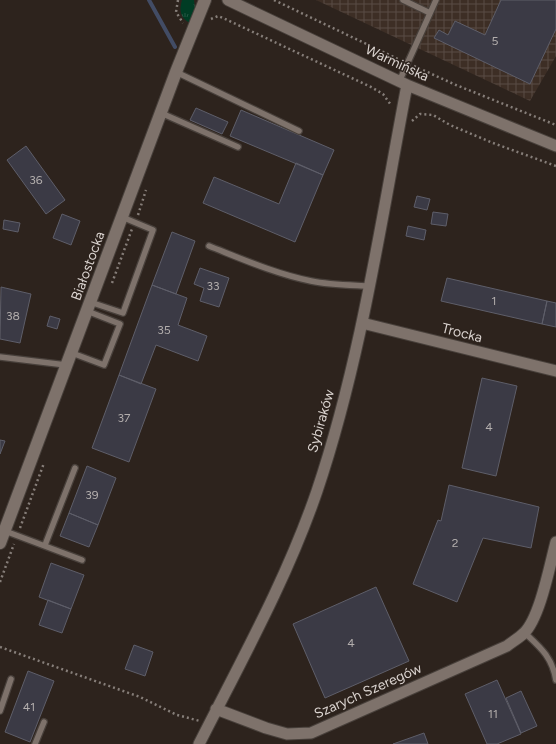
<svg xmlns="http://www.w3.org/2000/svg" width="556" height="744" viewBox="0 0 556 744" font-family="Figtree,sans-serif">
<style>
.industrial{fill:url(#industrial-grid)}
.grass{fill:url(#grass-tufts)}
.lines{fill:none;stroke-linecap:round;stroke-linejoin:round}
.stream{stroke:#424c65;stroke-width:4}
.building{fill:#3b3a45;stroke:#5e5e69}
.lane-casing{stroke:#48403b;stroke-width:8}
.street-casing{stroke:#48403b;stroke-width:13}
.secondary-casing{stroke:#48403b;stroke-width:14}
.path{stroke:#867e79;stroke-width:2.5;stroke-dasharray:2 3;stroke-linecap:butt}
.lane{stroke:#7e726b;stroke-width:5.5}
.street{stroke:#7e726b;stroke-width:11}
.secondary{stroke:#7e726b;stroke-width:12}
.labels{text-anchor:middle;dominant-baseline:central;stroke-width:3;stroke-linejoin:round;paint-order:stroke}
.number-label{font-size:12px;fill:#b3aead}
.street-label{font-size:14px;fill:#dbd4d0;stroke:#2d231d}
</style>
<defs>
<pattern id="industrial-grid" width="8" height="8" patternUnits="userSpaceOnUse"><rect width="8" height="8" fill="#3d2e25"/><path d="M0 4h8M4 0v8" fill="none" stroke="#584b44"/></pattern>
<pattern id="grass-tufts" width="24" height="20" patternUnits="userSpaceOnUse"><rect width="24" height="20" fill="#003c24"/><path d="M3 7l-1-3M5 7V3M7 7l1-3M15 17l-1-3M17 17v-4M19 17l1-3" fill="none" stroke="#255743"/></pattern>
</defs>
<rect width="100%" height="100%" fill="#2d231d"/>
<path class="industrial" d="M316,0H556V56L530,101Z"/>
<path class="grass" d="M182,0H194L195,9L190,23C180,18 179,10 182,0Z"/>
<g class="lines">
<path class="stream" d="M149,0L175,47"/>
</g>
<path class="building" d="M501,0H556V29L530,84L434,38L439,30L448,35L455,21L485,35Z
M196,108L228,122L222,134L190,120Z
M241,110L334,150L323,175L230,136Z
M26,146L65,200L46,214L7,160Z
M296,163L323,175L295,242L203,203L214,177L279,204Z
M417,196L430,199L427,210L414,207Z
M433,212L448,214L446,226L431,224Z
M62,214L80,221L71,245L53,238Z
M4,220L20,223L18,232L3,229Z
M408,226L426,230L424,240L406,236Z
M172,232L195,241L176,294L152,285Z
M200,268L229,278L219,307L200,301L204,288L194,284Z
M447,278L547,301L542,324L441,301Z
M152,285L187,298L178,325L207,336L198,361L156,345L141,384L119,375Z
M1,287L31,294L20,343L0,339Z
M547,301L556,303V327L542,324Z
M50,316L60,319L57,329L47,326Z
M119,375L156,389L129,462L92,448Z
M482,378L517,386L496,476L462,468Z
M0,440L5,441L0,454Z
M87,466L116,478L98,525L69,513Z
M449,485L539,507L531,548L483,538L457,602L413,584L438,520L441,521Z
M69,513L98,525L89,547L60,536Z
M51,563L84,575L71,609L39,597Z
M376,587L409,661L325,698L293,624Z
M48,600L71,609L62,633L39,625Z
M134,645L153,652L145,676L125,669Z
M28,671L54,681L30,742L5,732Z
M497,680L521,734L497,744H487L465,694Z
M521,691L537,726L521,733L506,698Z
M424,733L428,744H393Z"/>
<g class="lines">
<defs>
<path id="lane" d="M403,0L430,13
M176,72L299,131
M399,82L436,0
M161,113L238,147
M209,246C242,259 276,274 311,281C330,285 350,285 369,286
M90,302L123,313L153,230L122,217
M72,353L104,365L120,324L87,311
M0,357L66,365
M5,531L82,560
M45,545L75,468
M525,633C541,648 552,657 556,680
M0,711L11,679
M35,744L44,722"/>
<path id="street" d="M228,0L407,85L556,146
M362,323L556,371
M216,709L266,728L287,734L311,733L507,646C512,642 519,638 524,633C540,618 550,564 556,542
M199,744C241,661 287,579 317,491C361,360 381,221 407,85"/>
<path id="secondary" d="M0,543L176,72L205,0"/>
</defs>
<use href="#lane" class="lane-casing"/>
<use href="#street" class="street-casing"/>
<use href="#secondary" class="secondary-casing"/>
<path class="path" d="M178,0L176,12L183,23
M274,0L400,60
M211,19L218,16L223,18L371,87L383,94L391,105
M414,66L456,85L556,125
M412,121L420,114L433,115L450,125L493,143L556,166
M138,215L146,190
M112,283L132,229
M20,528L44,463
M0,582L14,544
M0,647L140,697L177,715L200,721"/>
<use href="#lane" class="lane"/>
<use href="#street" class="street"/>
<use href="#secondary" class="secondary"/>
</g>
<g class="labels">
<g class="number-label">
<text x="495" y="41">5</text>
<text x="36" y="180">36</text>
<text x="213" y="286">33</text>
<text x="494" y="301">1</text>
<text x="13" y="316">38</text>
<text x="164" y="330">35</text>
<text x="124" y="418">37</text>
<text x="489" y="427">4</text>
<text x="92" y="495">39</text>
<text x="455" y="543">2</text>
<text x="351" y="643">4</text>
<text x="29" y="707">41</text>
<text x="493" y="714">11</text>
</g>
<g class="street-label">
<text transform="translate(397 63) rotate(25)">Warmińska</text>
<text transform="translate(88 266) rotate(-70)">Białostocka</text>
<text transform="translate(462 333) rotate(14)">Trocka</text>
<text transform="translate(321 421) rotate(-74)">Sybiraków</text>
<text transform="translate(368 691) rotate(-24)">Szarych Szeregów</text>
</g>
</g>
</svg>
